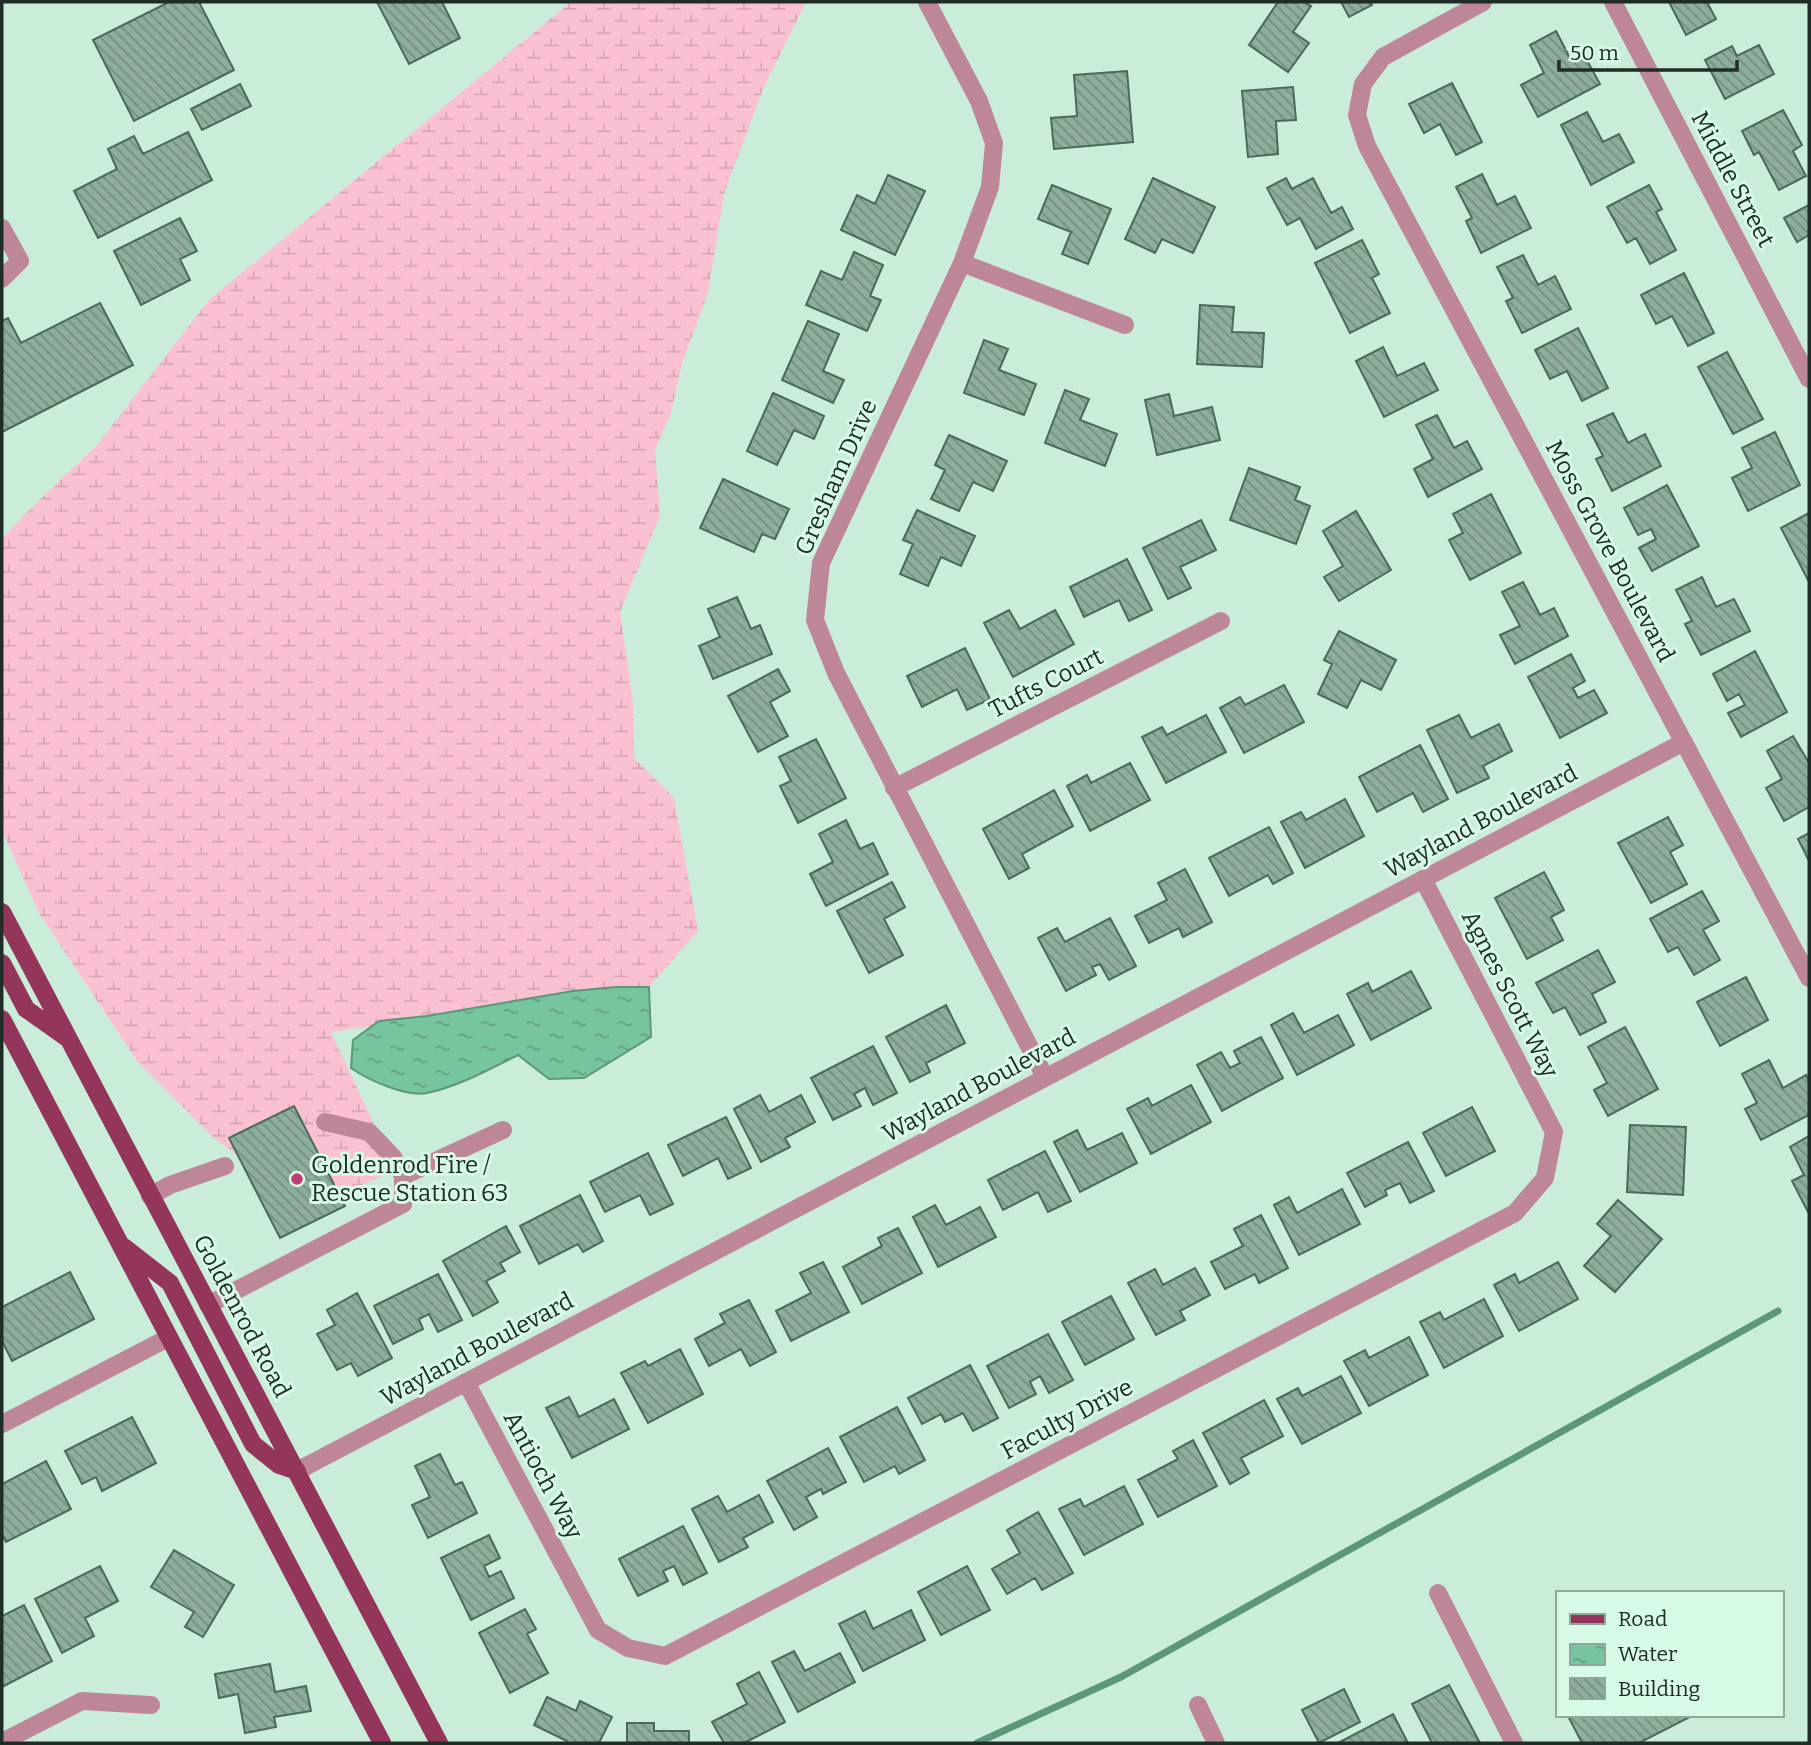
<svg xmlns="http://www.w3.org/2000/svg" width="1811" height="1745" viewBox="0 0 1811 1745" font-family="Bitter,serif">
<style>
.wetland{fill:url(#wetland-marsh)}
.water{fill:url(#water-ripples);stroke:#5d977a;stroke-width:2}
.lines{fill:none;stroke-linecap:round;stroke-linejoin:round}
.stream{stroke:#5d977a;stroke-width:7}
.building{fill:url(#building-back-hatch);stroke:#4b6a5a;stroke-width:2}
.minor{stroke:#be8799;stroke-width:18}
.major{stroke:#94365c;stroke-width:18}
.poi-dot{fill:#c43b76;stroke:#d7fae7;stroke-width:2.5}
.labels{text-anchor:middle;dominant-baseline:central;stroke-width:6;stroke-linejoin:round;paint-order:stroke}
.street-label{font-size:24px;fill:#202d26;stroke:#d7fae7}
.poi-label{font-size:24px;fill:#202d26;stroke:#d7fae7;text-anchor:start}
</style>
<defs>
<pattern id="wetland-marsh" width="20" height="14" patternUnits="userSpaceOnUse" patternTransform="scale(1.75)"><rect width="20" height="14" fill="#fac1d3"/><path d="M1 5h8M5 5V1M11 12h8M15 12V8" fill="none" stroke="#d6a6b5"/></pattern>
<pattern id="water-ripples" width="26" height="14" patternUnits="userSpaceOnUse" patternTransform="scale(1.75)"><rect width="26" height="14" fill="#77c59e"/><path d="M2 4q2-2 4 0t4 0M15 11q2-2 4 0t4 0" fill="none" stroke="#61a081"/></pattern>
<pattern id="building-back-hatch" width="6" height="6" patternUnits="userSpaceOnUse" patternTransform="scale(1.75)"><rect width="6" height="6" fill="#8dae9c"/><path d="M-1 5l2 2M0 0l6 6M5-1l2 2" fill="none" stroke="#738e7f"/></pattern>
</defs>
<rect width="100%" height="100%" fill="#caedda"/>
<path class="wetland" d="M571,2H804L805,4L763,89L724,194L708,293L682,363L671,413L655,450L660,516L620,612L633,702L634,758L674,798L698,931L649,987L331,1032L396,1171L329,1198L282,1188L215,1139L137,1061L39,913L4,835L2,826V539L25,514L97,445L209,300Z"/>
<path class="water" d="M616,987H649L651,1037L584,1078L549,1079L518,1055C490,1069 457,1087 427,1093C406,1097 368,1080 351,1068L353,1040L379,1021L427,1016L573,991Z"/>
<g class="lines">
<path class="stream" d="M977,1743L1121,1677L1778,1311"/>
</g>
<path class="building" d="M169,2H199L234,70L134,121L93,40Z
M377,2H442L460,38L409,64Z
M1278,2H1304L1311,6L1293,32L1309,43L1288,72L1249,45Z
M1341,2H1370L1372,5L1349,17Z
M1669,2H1707L1716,19L1686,35Z
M1556,31L1571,60L1583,53L1600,84L1538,117L1521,85L1544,73L1530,45Z
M1759,45L1774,74L1725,99L1705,60L1732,46L1737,56Z
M1127,71L1133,142L1054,149L1051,118L1077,116L1074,75Z
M1452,83L1482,142L1456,155L1440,124L1424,133L1409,104Z
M240,84L251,106L202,130L191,109Z
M1293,87L1296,120L1276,121L1278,154L1248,157L1242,91Z
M1783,110L1802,145L1793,151L1806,176L1779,190L1759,152L1754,155L1742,131Z
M1587,112L1603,142L1619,134L1634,162L1591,185L1561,125Z
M188,132L212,180L98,238L74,191L117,169L108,149L134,136L143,154Z
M1482,174L1497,205L1515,196L1531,228L1481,253L1466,221L1472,218L1456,187Z
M888,175L925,191L895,255L841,230L857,195L875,204Z
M1153,178L1215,207L1193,253L1162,239L1155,253L1125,239Z
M1286,178L1292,189L1313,178L1331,213L1342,207L1353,229L1316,249L1300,218L1287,225L1267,188Z
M1052,185L1111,209L1088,264L1062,254L1071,232L1038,219Z
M1649,185L1662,209L1656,212L1676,250L1650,264L1636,238L1627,243L1607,207Z
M1809,205V235L1797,242L1784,218Z
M180,218L197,251L180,259L190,280L141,305L114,251Z
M1362,240L1379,274L1372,278L1390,313L1350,333L1315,263Z
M854,252L883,265L870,296L881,300L867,331L806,305L821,271L842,280Z
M1523,255L1538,285L1555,276L1571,309L1522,333L1506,301L1513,298L1497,267Z
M1684,273L1714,333L1688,346L1672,316L1656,324L1641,295Z
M100,303L133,365L2,432V321L8,318L21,343Z
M1200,305L1234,307L1232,332L1264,333L1262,367L1197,364Z
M808,321L839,334L823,371L844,380L833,403L782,380Z
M1578,328L1608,388L1582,401L1567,371L1550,379L1535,350Z
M984,340L1008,349L999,370L1036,384L1024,415L964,393Z
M1383,347L1397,376L1424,363L1438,390L1384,417L1356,361Z
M1727,352L1763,419L1733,434L1698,367Z
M1065,390L1089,399L1080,420L1117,434L1105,466L1045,443Z
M773,393L824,416L814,439L794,430L777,465L747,451Z
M1169,394L1174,416L1212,407L1220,440L1157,455L1145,400Z
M1613,413L1628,443L1645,434L1661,466L1612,491L1596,459L1603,456L1587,425Z
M1437,415L1454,448L1467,441L1482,469L1428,497L1414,469L1433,459L1416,425Z
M1775,432L1800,485L1748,511L1732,478L1752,468L1742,448Z
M949,435L1007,461L993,491L973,482L959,511L931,499L945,470L935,465Z
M1249,468L1300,487L1295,500L1310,506L1296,544L1230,520Z
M723,479L789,509L775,539L762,534L754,552L700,528Z
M1667,485L1699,546L1652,571L1639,548L1656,539L1651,529L1638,535L1624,508Z
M1491,494L1521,553L1470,580L1449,540L1463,533L1453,514Z
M917,510L975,536L961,566L941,557L928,586L900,574L913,544L903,540Z
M1356,511L1391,570L1339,601L1324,577L1343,566L1323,531Z
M1809,513V582L1781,528Z
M1201,520L1216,550L1180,567L1191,588L1168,599L1143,548Z
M1127,559L1152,610L1129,621L1119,600L1084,617L1070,587Z
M1702,577L1716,607L1734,599L1750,631L1701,655L1685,624L1692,621L1676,590Z
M1523,582L1540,615L1554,608L1568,636L1515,664L1500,635L1520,626L1502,592Z
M737,597L751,629L760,625L772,654L713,679L699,646L720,637L708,609Z
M1009,610L1020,629L1055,610L1074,644L1013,677L984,623Z
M1339,631L1396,660L1381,690L1361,680L1347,708L1318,694L1332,664L1324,660Z
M965,648L990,699L967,710L957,689L922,707L907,676Z
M1755,651L1787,712L1741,737L1728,713L1745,705L1739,694L1727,701L1713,674Z
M1571,654L1585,681L1573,688L1578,698L1594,690L1607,713L1560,738L1528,677Z
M778,669L790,691L770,702L788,736L758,752L728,696Z
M1284,685L1304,722L1244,753L1220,708L1240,697L1245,705Z
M1206,715L1226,752L1166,783L1142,737L1162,727L1167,735Z
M1459,715L1471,738L1499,724L1512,751L1483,766L1489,778L1457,793L1427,730Z
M1793,736L1809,763V807L1784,821L1766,788L1782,779L1767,751Z
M816,739L846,798L798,823L780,786L791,781L779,757Z
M1420,745L1448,799L1423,812L1413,793L1377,812L1359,777Z
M1130,763L1150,800L1090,831L1067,786L1087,775L1091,783Z
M1054,790L1073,826L1022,854L1029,868L1009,879L983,829Z
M1345,799L1364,836L1305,868L1281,822L1301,812L1306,820Z
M1668,817L1683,845L1670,852L1687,884L1651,903L1618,843Z
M846,820L860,849L873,843L888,874L826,906L810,874L833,862L819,834Z
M1269,827L1293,873L1273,884L1268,875L1229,896L1209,858Z
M1809,833V861L1798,839Z
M1185,869L1212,922L1183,937L1179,928L1149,943L1135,916L1167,900L1158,883Z
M1544,872L1564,910L1551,917L1563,940L1527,959L1495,898Z
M892,882L905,907L884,919L903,955L869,973L837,911Z
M1702,891L1719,921L1703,930L1720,960L1694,975L1678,947L1668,952L1650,919Z
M1110,918L1136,966L1109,980L1100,964L1092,967L1096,975L1066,991L1038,938L1057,928L1065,942Z
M1598,950L1615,982L1592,994L1606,1022L1580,1035L1565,1007L1553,1013L1536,983Z
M1411,971L1431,1008L1371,1040L1347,994L1368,983L1372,992Z
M1746,977L1768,1020L1720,1046L1697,1002Z
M946,1005L965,1043L926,1063L930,1072L910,1082L886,1037Z
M1293,1013L1304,1033L1338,1015L1354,1045L1297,1075L1271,1025Z
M1625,1027L1658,1089L1608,1116L1594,1090L1607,1083L1588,1047Z
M1261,1037L1283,1078L1222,1111L1197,1065L1221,1052L1230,1068L1240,1063L1234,1051Z
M873,1046L897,1093L873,1105L865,1088L854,1094L861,1106L833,1120L811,1078Z
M1769,1060L1783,1088L1806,1075L1809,1081V1115L1761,1140L1745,1109L1757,1103L1742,1074Z
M1191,1085L1211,1122L1151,1154L1127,1109L1148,1098L1152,1106Z
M760,1095L769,1112L801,1095L815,1122L785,1138L790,1147L761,1162L734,1109Z
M294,1106L345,1206L280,1238L229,1138Z
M1472,1107L1495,1151L1446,1176L1423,1133Z
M726,1117L751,1168L728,1179L718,1158L683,1176L668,1145Z
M1630,1125L1686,1127L1683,1195L1627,1192Z
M1077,1130L1087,1150L1122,1133L1137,1163L1080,1192L1054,1142Z
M1809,1136V1212H1808L1792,1181L1804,1175L1790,1147Z
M1408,1142L1434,1191L1410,1203L1400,1183L1385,1190L1387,1195L1365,1207L1347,1173Z
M1045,1151L1071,1201L1048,1212L1038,1192L1003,1210L988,1180Z
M648,1153L673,1204L650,1215L640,1195L605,1212L590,1182Z
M1342,1189L1360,1224L1299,1255L1274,1205L1289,1197L1297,1213Z
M580,1195L603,1241L583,1252L578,1244L539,1264L520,1226Z
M1618,1200L1662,1239L1615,1292L1584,1266L1611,1236L1597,1224Z
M935,1205L946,1225L980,1207L996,1237L938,1267L913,1217Z
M1261,1215L1288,1268L1259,1283L1255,1274L1225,1289L1211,1262L1243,1246L1234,1229Z
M506,1226L520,1252L500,1263L505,1271L486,1281L498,1302L473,1316L443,1261Z
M898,1228L922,1273L862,1304L843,1267L882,1246L878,1238Z
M823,1262L849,1312L791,1341L776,1311L811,1293L800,1273Z
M1558,1262L1578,1299L1519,1331L1494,1285L1515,1274L1519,1283Z
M1195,1268L1210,1295L1180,1311L1185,1320L1156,1335L1128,1283L1155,1269L1163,1285Z
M70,1272L94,1319L12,1361L2,1341V1307Z
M438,1274L462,1320L438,1332L429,1314L419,1319L423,1329L393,1344L374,1306Z
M357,1293L392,1358L358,1376L351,1363L337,1370L317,1334L335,1325L327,1310Z
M1111,1296L1134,1339L1085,1365L1062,1322Z
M1484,1299L1503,1336L1444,1368L1420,1322L1440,1312L1444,1320Z
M749,1300L776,1352L750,1366L741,1349L709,1366L695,1339L725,1323L720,1314Z
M1048,1334L1073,1380L1049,1393L1040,1376L1030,1382L1036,1394L1009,1408L987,1366Z
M1409,1337L1428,1375L1369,1406L1344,1361L1365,1350L1369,1358Z
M680,1349L703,1394L648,1423L621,1373L645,1361L648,1366Z
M970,1365L998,1418L973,1431L963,1413L945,1422L941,1414L922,1424L908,1398Z
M1341,1376L1361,1413L1302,1444L1277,1399L1298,1388L1302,1396Z
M569,1397L579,1417L614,1399L629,1429L572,1458L546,1408Z
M1264,1400L1283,1436L1241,1458L1249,1473L1230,1484L1203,1433Z
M897,1407L925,1460L899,1474L895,1466L864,1482L840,1437Z
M132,1417L156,1463L102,1491L96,1477L82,1484L65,1451Z
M1193,1440L1217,1486L1158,1517L1138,1480L1178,1459L1173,1451Z
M828,1448L846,1482L823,1494L821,1489L806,1497L817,1517L794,1530L767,1481Z
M440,1454L455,1485L462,1482L477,1513L428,1538L412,1505L430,1497L415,1466Z
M46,1461L71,1509L6,1542L2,1534V1484Z
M1124,1486L1143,1524L1084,1555L1059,1509L1080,1499L1084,1507Z
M759,1495L773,1522L743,1538L748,1547L719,1562L692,1509L718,1496L727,1512Z
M1038,1512L1073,1573L1042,1590L1035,1578L1007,1594L992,1569L1020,1553L1007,1530Z
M683,1526L707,1573L683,1585L674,1566L663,1571L668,1581L638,1596L619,1559Z
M489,1535L500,1558L484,1566L489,1577L501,1571L514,1598L471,1620L441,1558Z
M174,1550L234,1585L203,1637L185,1627L194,1612L151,1587Z
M100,1566L118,1601L85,1618L94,1636L62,1653L35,1599Z
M967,1566L990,1610L941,1635L918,1592Z
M24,1605L52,1661L2,1687V1616Z
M525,1609L536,1629L527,1634L548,1673L510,1693L479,1633Z
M911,1610L925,1640L863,1671L839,1624L865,1611L873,1629Z
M794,1651L805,1671L840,1653L855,1682L798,1712L772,1662Z
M270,1664L275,1692L306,1686L311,1711L274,1717L276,1727L245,1733L238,1694L219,1698L215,1674Z
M759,1672L785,1722L744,1743H724L712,1722L747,1704L737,1684Z
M1449,1685L1480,1743H1432L1412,1704Z
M1344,1689L1360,1722L1319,1743L1302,1710Z
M547,1697L576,1711L580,1701L612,1717L599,1743H565L567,1741L534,1725Z
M1393,1714L1408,1743H1338Z
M1690,1715V1717L1639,1743H1582L1568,1716Z
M627,1723H654V1731H689V1743H627Z"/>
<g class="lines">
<path class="minor" d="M927,2L979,101L994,143L990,187L962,263L821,563L815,620L836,673L1045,1077
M1483,2L1383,57L1363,84L1357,115L1367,146L1809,978
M1613,2L1809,379
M2,228L20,261L2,279
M962,263L1125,325
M894,788L1221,621
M403,1176L503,1130
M150,1196L170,1185L225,1166
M208,1305L403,1204V1176L393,1157L369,1132L325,1122
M466,1382L598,1630L628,1648L665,1656L1515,1213L1545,1178L1554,1132L1423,879
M2,1424L168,1338
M297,1471L1684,742
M1438,1593L1514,1743
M1198,1705L1216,1743
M2,1742L82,1701L151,1705"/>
<path class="major" d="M2,912L439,1743
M2,963L26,1009L67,1038
M2,1019L382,1743
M124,1247L170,1283L253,1444L279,1465L297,1471"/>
</g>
<circle class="poi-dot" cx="297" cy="1179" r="7"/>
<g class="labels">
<g class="street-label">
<text transform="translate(1733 179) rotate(62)">Middle Street</text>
<text transform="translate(836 477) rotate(-66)">Gresham Drive</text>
<text transform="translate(1610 551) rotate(62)">Moss Grove Boulevard</text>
<text transform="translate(1046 683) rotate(-27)">Tufts Court</text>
<text transform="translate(1481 821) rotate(-28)">Wayland Boulevard</text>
<text transform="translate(1510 994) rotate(63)">Agnes Scott Way</text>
<text transform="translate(979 1085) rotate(-28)">Wayland Boulevard</text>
<text transform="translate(242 1316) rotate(62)">Goldenrod Road</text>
<text transform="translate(477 1349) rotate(-28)">Wayland Boulevard</text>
<text transform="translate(1067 1419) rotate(-28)">Faculty Drive</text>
<text transform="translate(543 1475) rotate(62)">Antioch Way</text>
</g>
<g class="poi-label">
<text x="311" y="1165">Goldenrod Fire /<tspan x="311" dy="28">Rescue Station 63</tspan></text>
</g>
</g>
<rect width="1811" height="1745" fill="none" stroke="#202d26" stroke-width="7"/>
<rect x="1556" y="1591" width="228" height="126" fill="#d7fae7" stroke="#8ea89a" stroke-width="2"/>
<rect x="1570" y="1614" width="35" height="10" fill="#94365c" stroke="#8ea89a" stroke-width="2"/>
<text x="1618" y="1626" font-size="21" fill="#202d26">Road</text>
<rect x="1570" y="1644" width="35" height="21" fill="url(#water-ripples)" stroke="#8ea89a" stroke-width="2"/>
<text x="1618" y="1661" font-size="21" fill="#202d26">Water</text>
<rect x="1570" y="1678" width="35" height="21" fill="url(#building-back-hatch)" stroke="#8ea89a" stroke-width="2"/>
<text x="1618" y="1696" font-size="21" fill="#202d26">Building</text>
<path d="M1559 60v10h178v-10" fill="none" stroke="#202d26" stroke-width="3.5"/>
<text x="1570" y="60" font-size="21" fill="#202d26" stroke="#d7fae7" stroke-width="5" paint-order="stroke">50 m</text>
</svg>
